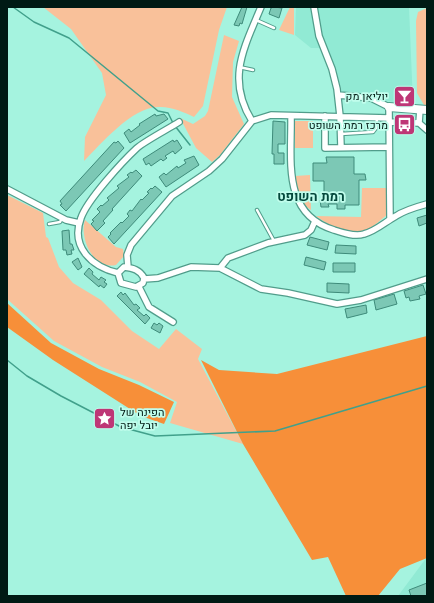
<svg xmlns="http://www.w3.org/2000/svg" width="434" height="603" viewBox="0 0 434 603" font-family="Montserrat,Heebo,sans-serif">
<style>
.built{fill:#91ead4}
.green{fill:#f9c19a}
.forest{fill:#f78f39}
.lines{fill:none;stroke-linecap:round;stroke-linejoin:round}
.stream{stroke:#41a08b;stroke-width:1.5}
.building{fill:#7cc8b5;stroke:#3e8b7a}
.lane-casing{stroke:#519d8b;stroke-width:4.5}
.street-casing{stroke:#519d8b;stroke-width:8}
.secondary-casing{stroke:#519d8b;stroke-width:10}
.lane{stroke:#fff;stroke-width:2.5}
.street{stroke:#fff;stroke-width:5.5}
.secondary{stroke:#fff;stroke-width:8}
.labels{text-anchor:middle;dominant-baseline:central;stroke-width:3.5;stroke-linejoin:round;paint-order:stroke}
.poi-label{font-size:11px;fill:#001a14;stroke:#c0fdec;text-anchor:end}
.quarter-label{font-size:13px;font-weight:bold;fill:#04483c;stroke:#c0fdec}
</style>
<rect width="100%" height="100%" fill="#a5f3df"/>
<path class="built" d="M296,7H409L413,104L385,101L365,94L342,92L334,67L325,48H311L295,35Z
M427,557V596H398Z"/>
<path class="green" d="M43,7H227L219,30L203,106L194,117C184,112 170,106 158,107C131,108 102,143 84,161L85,137L106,95L102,73L71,29Z
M290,7H294V35L279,30Z
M427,8V105H424L417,93L416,21L418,12Z
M224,35L239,41L233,62L232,97L244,124L220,155L212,162L196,148L180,118L193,124L205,116L208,111Z
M295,121H313V148H295Z
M310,175L311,210C300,204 296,188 295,176Z
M362,188H387V215C380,220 374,227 366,230C350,237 328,225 316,216L361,217Z
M7,195L43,213L46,237L48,238L59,267L73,283L101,300L132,331L159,349L176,329L202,349L198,359L243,444L170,423L177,402L140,382L102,367L54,341L7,299Z
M85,220L116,247L123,249L124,256L116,265C93,270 79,238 85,220Z"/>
<path class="forest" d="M7,303L51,343L99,369L139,385L174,402L164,424L141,416L53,360L7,327Z
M427,336V558L400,569L378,596H346L328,557L312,560L243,444L201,360L219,370L277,374Z"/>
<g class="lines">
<path class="stream" d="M13,7L34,22L69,38L158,111L168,113L173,123
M175,126L190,145
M7,360L27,376L61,396L121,427L155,436L275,431L427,386"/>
</g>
<path class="building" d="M242,7H247L242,24L240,23L239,26L234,25Z
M274,7L282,8L279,18L269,14L271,8Z
M155,114L156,116L164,114L168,119L130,143L124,133L129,129L131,132L140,125L139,124Z
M273,121L285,122V144H278V153H284V164H274V154H272Z
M173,140L174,142L177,140L182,148L175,154L173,151L165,156L167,158L163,161L161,159L151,166L149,163L146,165L143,159Z
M118,141L124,148L66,211L60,205L62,204L60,201L114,142L116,143Z
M194,156L199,165L166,187L159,177L164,173L166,175L177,166L178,168L186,163L184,160Z
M326,157H354V174H365L366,180H359V205H345V209H337V204H328L329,207H321L320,200H324V181H313V163H327Z
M136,170L142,176L112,209L113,210L103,221L105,223L97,231L91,224L94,221L92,220L100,212L97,209L101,205L102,206L109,200L107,198L119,188L117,186L129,177L127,175L131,172L132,173Z
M155,186L162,192L114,244L108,237L111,234L110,233L121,222L122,223L129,216L127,214L130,210L132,211L141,199L142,200L149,193L147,192L151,188L152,189Z
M427,215V223L419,226L417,218Z
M69,230L70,244H72L74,250H71L72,254L67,255L66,250H63L62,231Z
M310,237L329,242L327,250L307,245Z
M336,245L356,246V254L335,253Z
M306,257L326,262L324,270L304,265Z
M78,258L82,267L78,270L72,262Z
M333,263H355V272H333Z
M89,268L93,272L92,274L99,280L101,277L106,280L104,282L107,284L104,288L100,285L99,287L84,274Z
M327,283L349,284V293L327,292Z
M423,285L426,294L419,296L420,299L410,301L409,297L406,298L404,291Z
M121,292L123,295L125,293L134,305L136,304L140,308L137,310L144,316L146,314L150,318L145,324L117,296Z
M394,294L397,304L376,310L374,300Z
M366,305L367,313L347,318L345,309Z
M154,323L157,325L159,323L163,326L160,333L151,328Z
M427,583V596H411L409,590Z"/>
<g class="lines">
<defs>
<path id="lane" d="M256,20L274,28
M239,67L253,70
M341,134L373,132L376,128L377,118
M257,210L274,241
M49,224L60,222L62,218"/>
<path id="street" d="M314,7L319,36L332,69L337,89L340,116L341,147
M338,95L371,98L389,107L390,219
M420,109L419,123L427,130
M291,116C292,159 281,214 334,230C343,233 355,237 364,234C376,231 385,222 396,216C405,210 416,207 427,204
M325,116V148L389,147
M252,121C226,79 244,48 261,7
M389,122L419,123
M7,189L66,220L79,223
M124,267C133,268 140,270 144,278L143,283L136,287L121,283L118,273Z
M128,267L127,255L131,245L172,196L209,171L222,159L252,121L271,115L389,118
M220,268L228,258L268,243L305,235L311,230L315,221
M118,273C92,267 70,247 81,218C87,200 123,161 137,148C145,141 168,129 179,122
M144,279L158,278L191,267L220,268L261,289L288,293L337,304L361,300L427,279
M139,287L149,307L173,322"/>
<path id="secondary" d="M389,107L427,110"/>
</defs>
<use href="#lane" class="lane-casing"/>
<use href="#street" class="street-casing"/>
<use href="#secondary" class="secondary-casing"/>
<use href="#lane" class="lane"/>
<use href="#street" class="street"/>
<use href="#secondary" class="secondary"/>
</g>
<defs>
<symbol id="bar-square" viewBox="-11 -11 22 22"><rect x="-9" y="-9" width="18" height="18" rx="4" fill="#be3676" stroke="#c0fdec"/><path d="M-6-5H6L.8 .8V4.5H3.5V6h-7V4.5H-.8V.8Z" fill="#fff"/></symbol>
<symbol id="bus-square" viewBox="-11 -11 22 22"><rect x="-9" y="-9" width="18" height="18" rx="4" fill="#be3676" stroke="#c0fdec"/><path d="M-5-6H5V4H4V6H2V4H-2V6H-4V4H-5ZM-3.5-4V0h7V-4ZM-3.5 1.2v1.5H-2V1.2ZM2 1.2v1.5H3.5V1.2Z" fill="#fff"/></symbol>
<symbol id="sight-square" viewBox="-11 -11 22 22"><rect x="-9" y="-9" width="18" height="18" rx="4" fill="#be3676" stroke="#c0fdec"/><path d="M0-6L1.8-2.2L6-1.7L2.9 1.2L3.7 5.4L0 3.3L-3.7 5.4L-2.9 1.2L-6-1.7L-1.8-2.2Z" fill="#fff"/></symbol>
</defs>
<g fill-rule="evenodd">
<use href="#bar-square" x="392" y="84" width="25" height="25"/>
<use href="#bus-square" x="392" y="112" width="25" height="25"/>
<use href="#sight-square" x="92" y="406" width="25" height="25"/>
</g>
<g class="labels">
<g class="poi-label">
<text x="388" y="96">יוליאן מק</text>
<text x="388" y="125">מרכז רמת השופט</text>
<text x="120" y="412" text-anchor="start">הפינה של<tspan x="120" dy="13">יובל יפה</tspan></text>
</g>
<g class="quarter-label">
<text x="311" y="196">רמת השופט</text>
</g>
</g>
<rect width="434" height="603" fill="none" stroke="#001a14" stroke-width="16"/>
</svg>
